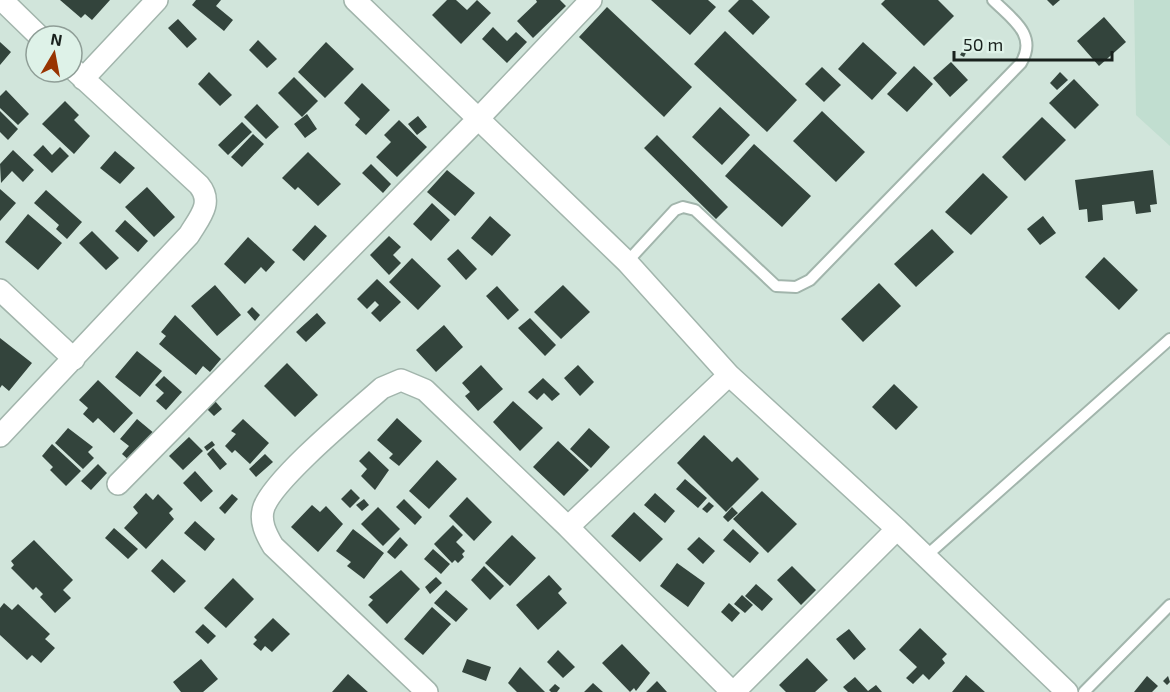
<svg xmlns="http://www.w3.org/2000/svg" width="1170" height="692" viewBox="0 0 1170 692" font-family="'Exo 2',sans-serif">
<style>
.built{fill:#c1ded0}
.building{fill:#33443c}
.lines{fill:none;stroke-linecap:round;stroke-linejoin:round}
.service-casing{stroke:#a2b5ac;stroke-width:14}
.minor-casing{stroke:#a2b5ac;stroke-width:24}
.service{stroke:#fff;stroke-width:10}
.minor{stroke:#fff;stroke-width:21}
</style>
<rect width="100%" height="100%" fill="#d1e5db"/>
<path class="built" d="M1134,0H1170V146L1136,115Z"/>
<path class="building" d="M60,0H110L92,20L85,14L81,18Z
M196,0H221L216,6L233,20L224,31L192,5Z
M447,0H456L467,10L477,0L491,13L461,44L432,15Z
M536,0H560L566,6L533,38L517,21L537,2Z
M651,0H708L716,7L690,35Z
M739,0H752L770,17L753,35L728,11Z
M885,0H938L954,16L924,46L881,4Z
M1047,0H1060L1053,6Z
M607,7L692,87L664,117L579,37Z
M1104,17L1126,42L1099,66L1077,41Z
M178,19L197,39L187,48L168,28Z
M493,27L507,41L516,32L527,42L507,63L482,39Z
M725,31L797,100L767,132L694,64Z
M258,40L277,59L267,68L249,50Z
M0,42L11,52L0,65Z
M326,42L354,69L325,98L298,72Z
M863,42L897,73L872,100L838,69Z
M965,47L968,49L964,57L960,55Z
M951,62L968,80L950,97L933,78Z
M914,66L933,84L907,112L887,94Z
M822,67L841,85L824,102L805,84Z
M209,72L232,95L220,106L198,84Z
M1060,72L1068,80L1057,90L1050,83Z
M294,77L318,101L302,117L278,93Z
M1074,79L1099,105L1075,129L1049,103Z
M362,83L390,110L366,135L355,125L360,119L344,103Z
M6,90L29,114L18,125L0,108V96Z
M65,101L79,115L74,120L90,136L74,154L42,124Z
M257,104L279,127L266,139L244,117Z
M720,107L750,135L722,165L692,137Z
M0,111L18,129L8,140L0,132Z
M822,111L865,152L836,182L793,141Z
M307,114L317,129L305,138L294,124Z
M418,116L427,127L417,135L408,124Z
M1042,117L1066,140L1025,181L1002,157Z
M399,120L427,147L397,177L376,157L391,142L384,135Z
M242,122L252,132L228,155L218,145Z
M253,134L264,144L242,167L231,157Z
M657,135L728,207L716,219L644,148Z
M754,144L811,196L782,227L725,176Z
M43,145L52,155L60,147L69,156L52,173L33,155Z
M13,150L34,170L23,182L12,171L1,183L0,164Z
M115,151L135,168L120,184L100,168Z
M308,152L341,184L318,206L298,187L295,190L282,178Z
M371,164L391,184L383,193L362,173Z
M447,170L475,193L455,216L427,192Z
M1153,170L1157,204L1150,205L1151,212L1136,214L1134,201L1102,205L1103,220L1088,222L1087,209L1079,210L1075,180Z
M983,173L1008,197L971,235L945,212Z
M147,187L175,217L154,237L125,207Z
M0,189L16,203L0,221Z
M46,190L82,222L67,239L56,229L59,225L34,203Z
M432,203L450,220L431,241L413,224Z
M28,214L62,243L38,270L5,242Z
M490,216L511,235L492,256L471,238Z
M1043,216L1056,233L1040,245L1027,229Z
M125,220L148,241L138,252L115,231Z
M315,225L327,236L304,261L292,250Z
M932,229L954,252L916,287L894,264Z
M92,231L119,258L106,270L79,243Z
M389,236L401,247L393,255L401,263L389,275L370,255Z
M248,237L275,262L266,272L261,267L245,284L224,264Z
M458,249L477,269L466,280L447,259Z
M1104,257L1138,290L1119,310L1085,277Z
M412,258L441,286L418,310L389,282Z
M377,279L401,302L380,322L371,313L379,305L375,301L367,309L357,299Z
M879,283L901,306L863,342L841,319Z
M215,285L241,315L217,336L191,306Z
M563,285L590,312L561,339L534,312Z
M497,286L519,310L508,320L486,296Z
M252,307L260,315L255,321L247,312Z
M317,313L326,323L306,342L296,332Z
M175,315L221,359L210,372L203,366L196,375L159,344L166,336L161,332Z
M530,318L556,345L545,356L518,328Z
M444,325L463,347L436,372L416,350Z
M0,338L32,363L9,391L2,385L0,388Z
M137,351L162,371L140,397L115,377Z
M287,363L318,395L295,417L264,386Z
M481,365L503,389L478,411L465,396L470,392L462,383Z
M578,365L594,382L580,396L564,378Z
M164,376L182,392L166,410L156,401L164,393L155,385Z
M543,378L560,394L552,401L544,393L537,400L528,392Z
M98,380L133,413L114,433L98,418L93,423L83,414L88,408L79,400Z
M894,384L918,407L896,430L872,407Z
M215,401L222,409L214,416L207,409Z
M513,401L543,428L520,451L493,422Z
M397,418L422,441L399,466L389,458L393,454L377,440Z
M137,419L155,434L131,462L122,454L129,446L120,439Z
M243,419L269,443L250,464L235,450L232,453L225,446L236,434L231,431Z
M68,428L93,447L88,452L94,458L83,469L55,443Z
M589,428L610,447L591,468L570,449Z
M704,435L732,462L737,457L759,479L726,512L677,463Z
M189,437L203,451L183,470L169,456Z
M212,441L215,445L207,451L204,447Z
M558,441L589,470L564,496L533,467Z
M52,444L81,471L66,486L50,470L53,467L42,456Z
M213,448L227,464L220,470L207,454Z
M369,451L389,470L375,490L361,476L367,469L359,461Z
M265,454L273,462L256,477L249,469Z
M437,460L457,479L429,509L409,491Z
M98,464L107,473L91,490L81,481Z
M195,471L213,491L201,502L183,483Z
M685,479L707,498L698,508L676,489Z
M351,489L360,498L350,508L341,499Z
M762,491L797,524L768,553L733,519Z
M146,493L153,500L158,494L173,509L169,513L174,519L146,549L124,528L138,513L133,507Z
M655,493L675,511L665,523L644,505Z
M232,494L238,499L225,514L219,508Z
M467,497L492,522L474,541L449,516Z
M364,499L369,505L362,511L356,505Z
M404,499L422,517L415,525L396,507Z
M709,502L714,506L707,513L702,509Z
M312,505L320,512L326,506L343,524L318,552L291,527Z
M378,507L400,529L383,546L361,524Z
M732,507L738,513L728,522L723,517Z
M634,512L663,539L640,562L611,536Z
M195,521L215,539L205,551L184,533Z
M453,525L463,535L456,542L465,551L462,554L464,557L458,563L455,560L452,563L434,544Z
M114,528L138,549L128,559L105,538Z
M353,529L384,553L364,579L347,566L351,562L336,551Z
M733,529L759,553L750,563L723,540Z
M512,535L536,558L510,586L485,563Z
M400,537L408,545L395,559L387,552Z
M699,537L715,551L703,564L687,549Z
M34,540L73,580L63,590L71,598L55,613L40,597L43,594L36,587L33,590L11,568L14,565L11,561Z
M433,549L450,564L441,574L424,559Z
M162,559L186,581L174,593L151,571Z
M677,563L705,583L688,607L660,586Z
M484,566L504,586L490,600L471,580Z
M792,566L816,590L801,605L777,580Z
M401,570L420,589L387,624L368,605L373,600L369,597Z
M549,575L562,589L558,593L567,603L538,630L516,605Z
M436,577L442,583L430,594L425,587Z
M233,578L254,599L226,628L204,608Z
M756,584L773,599L762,611L745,596Z
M446,590L468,609L456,622L434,603Z
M742,595L753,605L745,613L734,604Z
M4,603L12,610L18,604L50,634L45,639L55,648L41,663L32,655L27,660L0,635V608Z
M729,603L740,613L732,622L721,612Z
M432,607L451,624L423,655L404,639Z
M273,618L290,634L272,652L265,646L261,651L253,644L257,640L254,637Z
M203,624L216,636L208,644L195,632Z
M920,628L947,654L942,659L945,663L929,680L923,674L913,684L906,678L917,667L899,650Z
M849,629L866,649L854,660L836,639Z
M622,644L650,673L636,691L634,688L630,692L602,663Z
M558,650L575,667L563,678L547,662Z
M807,658L828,680L815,692H786L779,685Z
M201,659L218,679L203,692H181L173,682Z
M467,659L491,667L486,681L462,672Z
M520,667L545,692H517L508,683Z
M348,674L368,692H332Z
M966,675L985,692H952Z
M1147,676L1158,686L1152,692H1134Z
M1168,676L1170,682L1167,685L1163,681Z
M855,677L868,691L876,685L882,692H848L843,687Z
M657,681L667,692H646Z
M593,683L603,692H584Z
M555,684L560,688L557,692H551L549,690Z"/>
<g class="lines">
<defs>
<path id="service" d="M627,262L675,210L683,207L695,210L776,286L796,287L810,280L1021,63C1038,35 1012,19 993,0
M925,557L1170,339
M1084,692L1170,605"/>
<path id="minor" d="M2,0L39,36
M355,0L627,262L729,375L897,529L1067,692
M83,79L157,0
M0,290L74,359
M0,436L189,235C199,218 214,203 199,185L72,68
M118,484L478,119L591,0
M568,527L729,375
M427,692L273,546C266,534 259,521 264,507C275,478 355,412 382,388L401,380L425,390L568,527L732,692
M734,692L897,529"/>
</defs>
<use href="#service" class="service-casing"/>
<use href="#minor" class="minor-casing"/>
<use href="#service" class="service"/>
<use href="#minor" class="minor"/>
</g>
<g transform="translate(54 54) rotate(10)"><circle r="28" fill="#def2e8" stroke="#8f9e97" stroke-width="1.5"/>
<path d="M0-4.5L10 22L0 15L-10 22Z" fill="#983401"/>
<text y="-9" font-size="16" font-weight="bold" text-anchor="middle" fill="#19211d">N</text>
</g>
<path d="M954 51v9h158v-9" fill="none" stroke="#19211d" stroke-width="3"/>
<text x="963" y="51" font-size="18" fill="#19211d" stroke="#def2e8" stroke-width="4.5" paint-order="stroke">50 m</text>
</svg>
